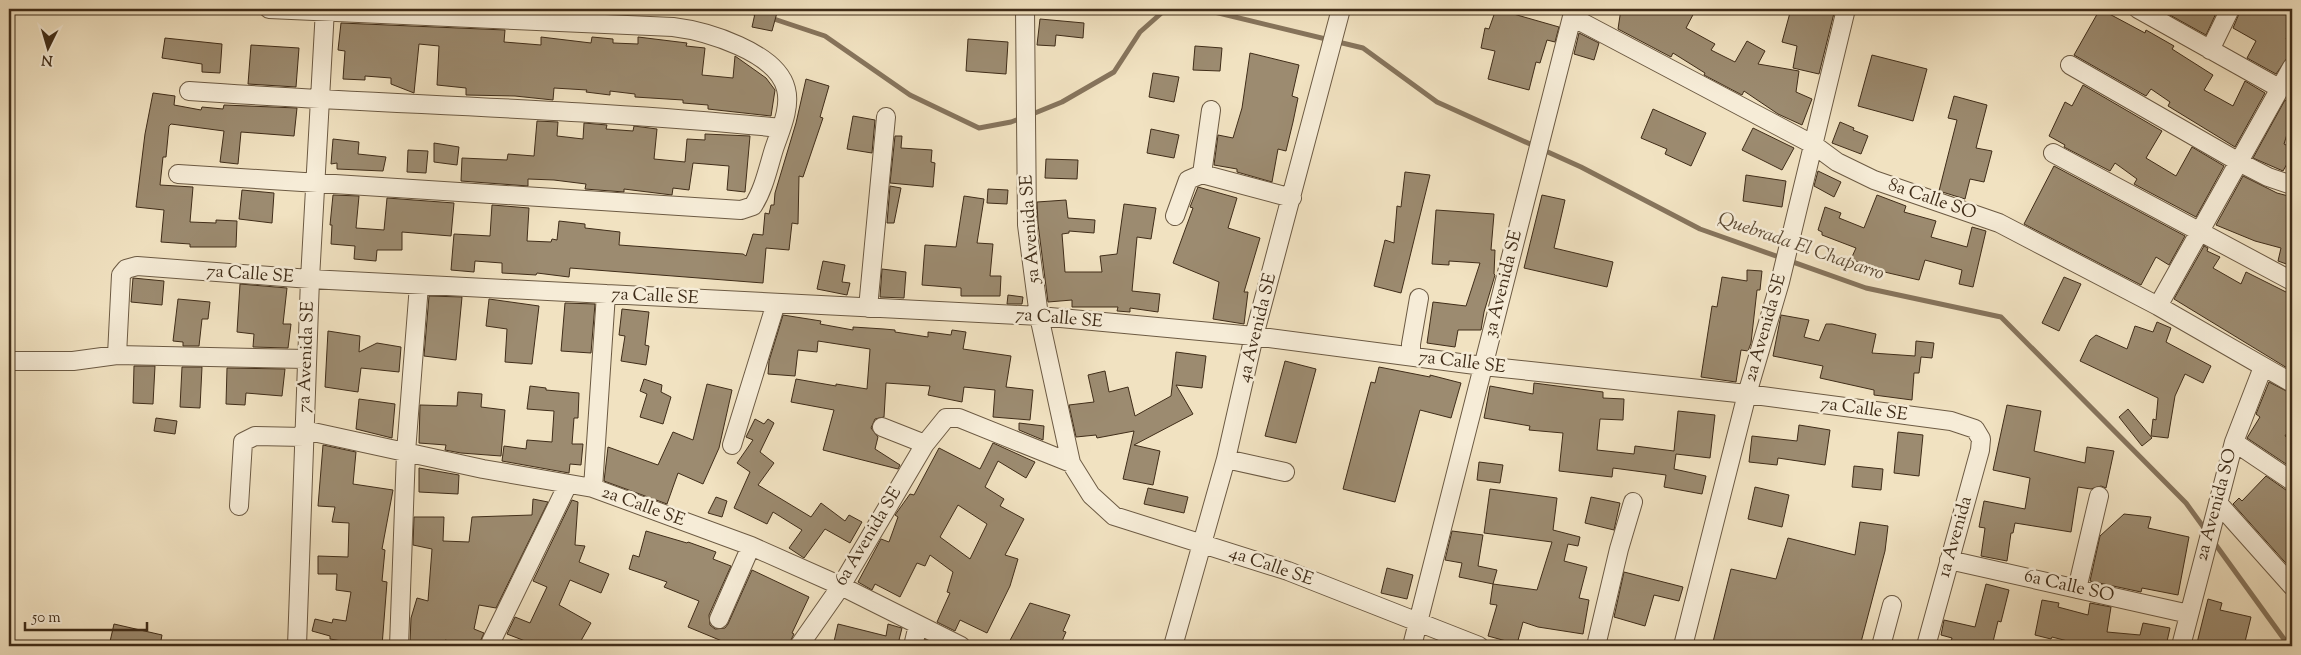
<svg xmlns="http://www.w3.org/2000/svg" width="2301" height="655" viewBox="0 0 2301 655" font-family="'Sorts Mill Goudy',serif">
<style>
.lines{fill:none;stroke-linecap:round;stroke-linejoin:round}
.stream{stroke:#86745c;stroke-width:5}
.building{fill:#9c8b70;stroke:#402d19;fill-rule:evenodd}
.minor-casing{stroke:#6c5a43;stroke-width:20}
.minor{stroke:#f6ecd7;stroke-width:18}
.labels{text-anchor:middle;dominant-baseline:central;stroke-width:5;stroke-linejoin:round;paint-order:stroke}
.street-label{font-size:18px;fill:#402d19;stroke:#f6ecd7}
.water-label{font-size:19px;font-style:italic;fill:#5d4b35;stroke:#f6ecd7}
</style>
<rect width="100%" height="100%" fill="#f1e2c1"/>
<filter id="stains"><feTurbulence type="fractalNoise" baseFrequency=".004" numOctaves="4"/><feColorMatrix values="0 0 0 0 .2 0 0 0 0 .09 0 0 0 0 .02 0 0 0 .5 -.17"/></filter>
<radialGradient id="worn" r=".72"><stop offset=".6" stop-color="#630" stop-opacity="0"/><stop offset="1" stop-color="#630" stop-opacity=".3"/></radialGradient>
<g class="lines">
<path class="stream" d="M742,9L760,15
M1202,9L1363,48L1437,102L1581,167L1700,229L1866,288L2001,317L2186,503L2207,532
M771,18L825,36L910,95L979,128L1011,122L1022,118
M1030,115L1062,102L1114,72L1140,32L1166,9
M2213,541L2289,646"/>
</g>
<path class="building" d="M756,9H778L772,31L752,27Z
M1496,9L1559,27L1555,42L1547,40L1540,63L1536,62L1529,90L1488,79L1495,51L1481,48L1485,28L1489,29Z
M1621,9H1696L1686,28L1715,44L1711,50L1735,62L1747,41L1765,51L1758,64L1799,71L1796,92L1812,99L1802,125L1778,114L1744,91L1742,95L1704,75L1705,73L1673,53L1671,57L1618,29Z
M1791,9H1835L1819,74L1793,68L1797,46L1782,42Z
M2100,9L2145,33L2146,30L2174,46L2172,49L2213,75L2204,90L2233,106L2245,81L2265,93L2235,147L2168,106L2170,102L2151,89L2146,96L2074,55Z
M2159,9H2218L2206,35Z
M2241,9H2292V28L2286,39L2292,43V51L2276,74L2247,58L2256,41L2233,28Z
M1040,19L1084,23L1083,38L1056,35L1055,46L1037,45Z
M341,23L505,30L504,42L541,45V37L591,43L592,37L613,39V43L638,44V37L687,43L686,46L705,48L702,75L733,78L735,56L766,78L775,90L771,116L708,109V105L683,103V100L635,97V94L610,91V95L586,92L587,90L554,88L553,100L515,96L466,95V88L437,85L439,46L419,44L414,93L391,84V78L365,76V80L343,79L345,51L338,50Z
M1579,33L1599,43L1594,60L1574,54Z
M165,38L222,44L220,73L202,72V64L162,58Z
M968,39L1008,42L1006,74L966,71Z
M251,45L299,48L296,87L248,84Z
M1195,46L1222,48L1220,71L1193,70Z
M1250,53L1299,65L1292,96L1298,98L1293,122L1286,151L1278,149L1272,182L1237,172V169L1214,165L1218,135L1233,138L1242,108Z
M1872,55L1927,69L1913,121L1858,106Z
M1153,73L1179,77L1174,102L1149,97Z
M806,79L829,86L820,117L823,118L803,177L799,176L798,224L792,223L789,250L766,248L763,283L570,268L569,277L537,273L536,275L502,273V263L475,261L474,272L451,270L454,234L490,236L492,205L529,208L527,241L551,242L552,239L557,240L559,221L585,224V228L620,232L619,245L743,254L746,256L753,234L763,235L765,213L769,214L771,205H774L775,193L796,123Z
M2083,85L2162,131L2146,158L2176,176L2192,147L2224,166L2196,217L2134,184L2137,179L2115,163L2110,171L2064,147L2065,145L2049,136L2065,102L2072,106Z
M153,93L175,96L174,105L201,110L202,107L223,109L224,105L297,108L294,136L241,132L238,164L220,162L224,131L171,124L169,126L166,157H163L160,185L193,187L190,222L216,223V220L237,221L236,247H190V244L161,242L164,210L136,207L145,134Z
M1954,96L1987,105L1976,148L1992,151L1984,182L1970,179L1965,199L1939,191L1957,120L1948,118Z
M2285,100L2292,103V118L2284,144L2292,148V155L2283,171L2253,158Z
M1653,109L1706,133L1691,166L1665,154L1667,149L1641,138Z
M853,116L875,120L872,153L847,149Z
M537,121L558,122L557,136L583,139L584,123L607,125L606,129L633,131L634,126L657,129L654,159L685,162L687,139L705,140V134L750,136L745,192L727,190L729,166L693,163L689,190L673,188L672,195L624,189V192L585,189L586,184L554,180L528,179V186L461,181L462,158L507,160L508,154L534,156Z
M1840,122L1854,128L1853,130L1868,136L1861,154L1832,143Z
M1753,128L1794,148L1782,170L1742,150Z
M1151,129L1179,135L1174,158L1147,153Z
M895,136H902L901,148L932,150L931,162L935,163L933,187L890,183Z
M333,139L359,142L358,154L386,157L383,171L337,169V163L331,164Z
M434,143L459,147L457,165L434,162Z
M408,150L428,151L426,173L407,172Z
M1046,159L1078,160L1077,179L1045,178Z
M2054,166L2185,236L2169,265L2156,257L2141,285L2024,224Z
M1818,171L1841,182L1834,197L1814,186Z
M1405,172L1430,175L1401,293L1374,286L1385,240L1394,243L1397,206L1401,207Z
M1746,175L1786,181L1782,207L1743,201Z
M2243,176L2277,193L2292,197V266L2278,261L2281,248L2255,241L2216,225Z
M890,186L901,188L894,223H887Z
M1198,187L1237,198L1228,228L1260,238L1244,292H1248L1244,324L1213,319L1219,282L1173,263L1193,208L1190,207Z
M988,189L1008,190L1007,204L987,203Z
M242,190L274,193L272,223L239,219Z
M333,195L359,196L356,228L384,230L387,198L454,203L451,236L402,232V250H377L376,261L354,259L355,246L331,244L332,225H330Z
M1542,195L1565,200L1554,248L1613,262L1607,287L1524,268Z
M1877,195L1906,206L1904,212L1936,221L1931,237L1967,247L1972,227L1986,231L1973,287L1959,284L1962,270L1925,260L1919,280L1880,271L1851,259L1856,248L1822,235V232L1818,230L1825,207L1841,213L1839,218L1864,228Z
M964,196L984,199L977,243L993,244L990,276H1001L1000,296H961V288L922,285L925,245L956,247Z
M1066,200L1068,218L1095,220L1094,233L1069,231V233L1062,234L1065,272H1102L1100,256L1117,254L1124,204L1156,208L1151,239L1137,237L1132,291L1160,294L1158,312L1130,308V312L1117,311L1118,307H1072V300L1048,302L1038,224L1037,202Z
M1436,210L1494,214L1491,250H1495L1494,274L1495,275L1484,312L1481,330H1458L1455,347L1427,343L1433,302L1466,306L1480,263L1449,261V265L1432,264Z
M2204,246L2208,248L2207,251L2220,257L2213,268L2241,284L2246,272L2292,295V371L2174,299Z
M823,261L845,265L842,282L850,283L847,295L817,289Z
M882,269L906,272L904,298L880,297Z
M1747,270L1762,271L1760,290H1757L1751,343L1748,351L1741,350L1736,382L1701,377L1712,306L1717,307L1722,277L1747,281Z
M2064,277L2081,284L2059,331L2042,323Z
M133,278L164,281L162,305L131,302Z
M240,284L287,288L283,324H291L288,348L253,347L254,334L237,332Z
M1008,295L1023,297L1022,304H1007Z
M429,296L462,297L456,360L424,356Z
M178,299L210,302L208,319H202L199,346H183V342L173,341Z
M489,299L539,306L532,364L505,362L507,329L486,326Z
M565,303L595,304L591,353L561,351Z
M622,309L649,312L645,345L649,346L646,365L621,361L625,336L619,335Z
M783,315L821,321L820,324L853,330V327L884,329L895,330V332L928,337V332L951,335L952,330L966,332L963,349L1011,356L1006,387L1033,390L1030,420L993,417L995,390L964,387L962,402L928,395L930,386L886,383L884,417L875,419L871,428L878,437L875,449L900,465L898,469L823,450L834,410L791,402L796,379L836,386V384L867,389L870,349L818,341L817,352L798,350L795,376L768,374L769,361Z
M1781,315L1809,320L1804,337L1819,341L1826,324H1832L1876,334L1872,353L1915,356L1916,341L1934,343L1932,358L1921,357L1919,373H1914L1912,400L1874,395V390L1820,378L1823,366L1773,356Z
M2157,322L2171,328L2166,342L2211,366L2203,383L2185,374L2175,396L2168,438L2151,436L2153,419L2156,420L2158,398L2080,361L2090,340L2096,335L2127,349L2135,326L2153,332Z
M328,331L360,336L359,352L377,343L401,347L399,372L361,368L358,392L325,387Z
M1176,352L1206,356L1202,388L1176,385L1193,414L1134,445L1160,451L1153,485L1123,479L1134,431L1097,438L1096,435L1076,437L1069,405L1094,402L1088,375L1105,371L1109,392L1128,387L1135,416L1171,396Z
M1285,361L1316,369L1296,443L1265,436Z
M134,366H155L153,404L133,403Z
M182,367H202L200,408L180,407Z
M1379,367L1430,377V375L1461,383L1451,418L1420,410L1395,502L1343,489L1371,382L1375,383Z
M227,368L285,369L282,396L246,393L245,405L226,404Z
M644,379L662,385L661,392L671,397L663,424L640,417L647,394L640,391Z
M2269,382L2292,394V425L2285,436L2292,441V468L2247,438L2260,417L2256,414Z
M1534,383L1603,392V398L1624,399L1623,420L1600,419L1597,450L1634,454L1635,446L1674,451L1678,411L1715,415L1710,458L1676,454L1674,469L1706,476L1702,494L1664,487L1666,475L1613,468L1612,477L1559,471L1563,433L1529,430L1530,426L1484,418L1490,386L1533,394Z
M707,384L732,390L719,448L703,484L678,473L667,504L604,481L608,447L658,465L673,432L693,440Z
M530,386L546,388V390L579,393L578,418H574L572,444H583L581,465L570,464L569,473L502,461L504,446L526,449L527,440L552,442L554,411L527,409Z
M458,392L482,394L481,407L505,410L501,456L461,453L445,450L446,445L419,443L420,405L457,406Z
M359,399L395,404L392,438L356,429Z
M2007,405L2041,411L2034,451L2085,463L2087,447L2114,451L2106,488L2101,486L2091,489L2078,487L2071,532L2015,523L2013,533H2011L2007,561L1981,556L1985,528L1979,527L1984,501L2025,509L2030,478L1993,470Z
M2128,409L2152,438L2142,446L2119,417Z
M156,418L177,421L175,434L154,431Z
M755,419L764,424L768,419L774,423L760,452L774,463L758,485L811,517L821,503L845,521L849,515L862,522L850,543L825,529L804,558L789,548L802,530L773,512L767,524L734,508L750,472L737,463L753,440L746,437Z
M1019,423L1044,426L1043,440L1019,430Z
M1799,425L1830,430L1825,465L1778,458L1777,465L1749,462L1752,436L1797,441Z
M1898,432L1923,435L1919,476L1894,473Z
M993,443L1035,462L1026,478L998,461L985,487L1004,499L1000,506L1024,519L1005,555L1018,559L1010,586L987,633L960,620L955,631L937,622L950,593L947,592L953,572L930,555L925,566L917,563L900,597L875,584L872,590L858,582L881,539L889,542L898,517L895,515L910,494L914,495L939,448L980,469ZM958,505L987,524L970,559L940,537Z
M323,445L356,452L353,484L393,490L382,549L385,550L382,581L387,582L382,646H360V644L330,639V636L312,631L315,619L332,623L333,619L346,621L351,592L336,590L337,574H318V556L348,557L349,523L332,522L335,507L318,506Z
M1479,462L1503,465L1500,483L1477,480Z
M1854,466L1883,469L1881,490L1852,487Z
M419,468L459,475L458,494L419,492Z
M2266,476L2286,490L2292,491V570L2233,504L2239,498L2242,501Z
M1755,487L1789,495L1782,527L1748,519Z
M1148,488L1188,497L1184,513L1144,504Z
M1490,489L1557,498L1553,530L1580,537L1578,546L1568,544L1564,561L1587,567L1579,598L1589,600L1583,634L1538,627L1523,622L1517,644L1488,636L1497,605L1490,604L1493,584L1537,590L1552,542L1484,533Z
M716,497L727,501L722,517L708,513Z
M1591,497L1620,503L1614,530L1585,523Z
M533,499L548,502L496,608L479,605L474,629L484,633L480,642L482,646H469L445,640L443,646H422L410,642L411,618L417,598L428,601L432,549L413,545L414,517H444L443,541L469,542L472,517L532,515Z
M572,500L578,502L575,545L585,546L579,562L609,574L601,593L570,580L559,605L591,623L578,646H538L507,634L515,617L530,623L547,587L533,581Z
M2124,514L2151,517L2148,528L2189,537L2178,595L2142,588L2141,592L2090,581L2100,536Z
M1860,522L1888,526L1885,551L1860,646H1712L1731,569L1776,579L1788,538L1855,555Z
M646,531L687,543L688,542L716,552L713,559L731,566L709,615L710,625L715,629L725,628L728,624L752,570L809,597L792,633L794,634L788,646H760L749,641L747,646H734L688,627L699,601L664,587L667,582L629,569L633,555L639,557Z
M1452,531L1483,535L1478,566L1497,570L1493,584L1459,577L1462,563L1445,560Z
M1387,568L1413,575L1407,599L1381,593Z
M1624,572L1683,587L1679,601L1654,595L1645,626L1614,617Z
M1986,584L2009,590L2001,622L1998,621L1992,646H1950L1952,638L1941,635L1944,620L1975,627Z
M2208,599L2222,603L2220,610L2251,617L2244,646H2212L2197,643Z
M2042,600L2059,603L2058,607L2088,615L2090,603L2111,607L2107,632L2140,635L2143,623L2170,628L2166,646H2087L2052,637L2051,639L2035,635Z
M1030,603L1070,615L1063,631L1066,632L1060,646H1007Z
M114,624L162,635L160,646H109Z
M838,624L886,636L888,624L898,627L902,628L899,640L903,641V646H833Z"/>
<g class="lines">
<defs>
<path id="minor" d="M1025,9L1027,225L1039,316L1071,463L1091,495L1114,516L1288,571L1479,646
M2138,9L2279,88
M1572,17L1814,145L1837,162L1874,180L1999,223L2158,306L2292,383
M2210,50L2230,9
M2070,65L2239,162L2268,177L2292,185
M189,91C386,105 584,108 781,128
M1211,110L1202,174L1292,198
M2053,153L2292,281
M178,174L741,210L753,206C764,189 768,168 774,149C780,131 791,108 786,89C777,52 706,31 673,27L269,9
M1175,216L1188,180L1202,174
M2158,306L2292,67
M868,308L886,117
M117,355L121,275L126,269L137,266L310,279L1039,316L1254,336L1483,366L1747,394L1951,421L1975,429L1981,439L1980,450L1926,646
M1411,356V344L1419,298
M9,361H73L117,355L307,359
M882,427L925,444
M304,430L483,469L593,488L751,546L841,586L961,646
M2234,442L2292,481
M732,445L776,303
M1226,459L1285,472
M593,488L606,294
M2218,503L2292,586
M239,506L243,442L255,436L304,437
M1949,560L2189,614
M2077,589L2099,496
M719,619L751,546
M491,642L568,484
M297,646L310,279L325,9
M399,646L406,452L419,285
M799,646L841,586L925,444L946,418H959L1071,463
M913,646L918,625
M1173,646L1226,459L1254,336L1341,9
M1412,646L1574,9
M1596,646L1619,549L1633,502
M1683,646L1747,394L1780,282L1846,9
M1881,646L1892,605
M2181,646L2234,442L2263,367"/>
</defs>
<use href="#minor" class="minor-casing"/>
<use href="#minor" class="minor"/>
</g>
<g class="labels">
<g class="street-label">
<text transform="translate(1932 200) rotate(19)">8a Calle SO</text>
<text transform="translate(1031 229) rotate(-94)">5a Avenida SE</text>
<text transform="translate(250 275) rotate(4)">7a Calle SE</text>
<text transform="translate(1504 284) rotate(-76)">3a Avenida SE</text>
<text transform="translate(655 297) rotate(3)">7a Calle SE</text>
<text transform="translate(1059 319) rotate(5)">7a Calle SE</text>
<text transform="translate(1258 328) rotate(-76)">4a Avenida SE</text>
<text transform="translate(1766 328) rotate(-74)">2a Avenida SE</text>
<text transform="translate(307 357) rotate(-88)">7a Avenida SE</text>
<text transform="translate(1462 363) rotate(7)">7a Calle SE</text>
<text transform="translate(1864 410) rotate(8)">7a Calle SE</text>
<text transform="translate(2217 505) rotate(-75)">2a Avenida SO</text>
<text transform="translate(643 507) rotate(20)">2a Calle SE</text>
<text transform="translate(869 537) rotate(-59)">6a Avenida SE</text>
<text transform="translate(1956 537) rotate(-74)">1a Avenida</text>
<text transform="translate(1271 567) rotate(19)">4a Calle SE</text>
<text transform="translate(2069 587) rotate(13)">6a Calle SO</text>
</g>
<g class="water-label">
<text transform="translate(1801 247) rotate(19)">Quebrada El Chaparro</text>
</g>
</g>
<rect width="2301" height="655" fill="none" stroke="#f1e2c1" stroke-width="30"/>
<rect x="10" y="10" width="2281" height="635" fill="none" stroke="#402d19" stroke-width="2.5"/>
<rect x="15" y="15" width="2271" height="625" fill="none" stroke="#402d19"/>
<g transform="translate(48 48) rotate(185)" stroke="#f6ecd7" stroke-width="4" paint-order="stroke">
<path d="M0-4L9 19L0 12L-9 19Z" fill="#402d19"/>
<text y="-8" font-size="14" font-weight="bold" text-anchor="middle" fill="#402d19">N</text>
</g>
<path d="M25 622v8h122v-8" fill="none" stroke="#402d19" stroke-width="2.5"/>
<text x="32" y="622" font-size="15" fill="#402d19" stroke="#f6ecd7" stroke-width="4" paint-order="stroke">50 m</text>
<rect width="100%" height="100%" filter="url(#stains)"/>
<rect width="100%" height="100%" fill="url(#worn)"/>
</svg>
